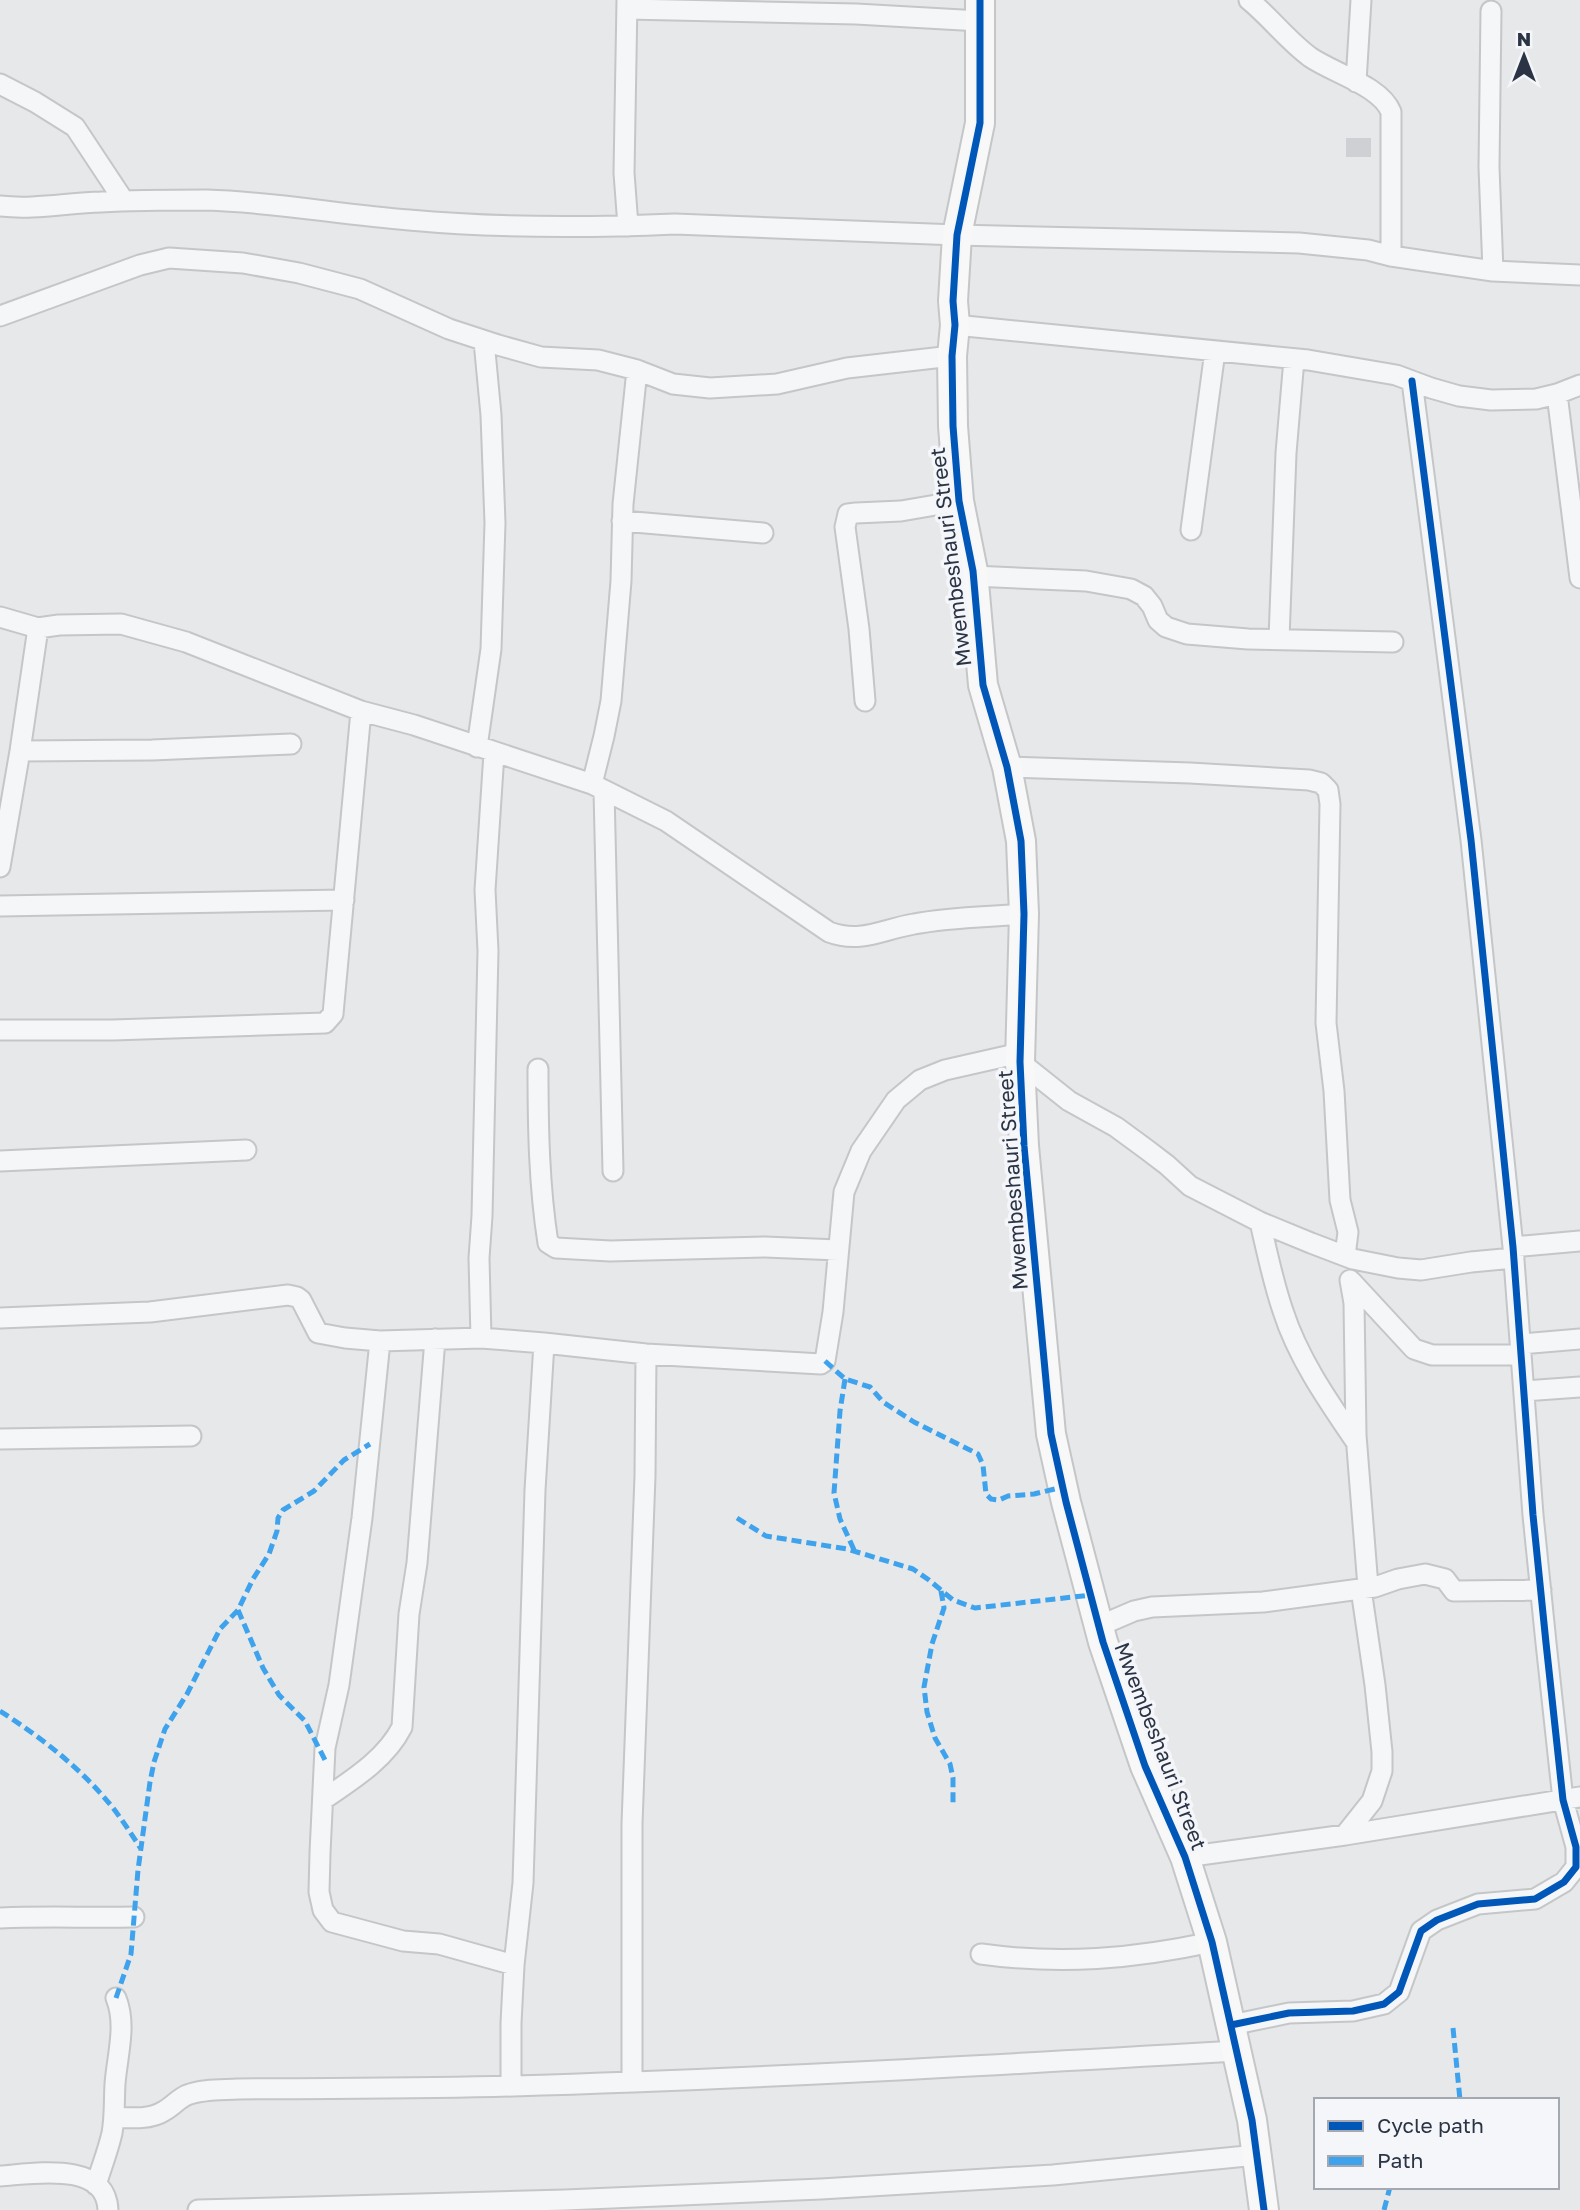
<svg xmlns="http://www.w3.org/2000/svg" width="1580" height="2210" viewBox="0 0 1580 2210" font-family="'Golos Text',sans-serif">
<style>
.building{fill:#ced0d3}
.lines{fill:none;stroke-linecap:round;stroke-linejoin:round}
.street-casing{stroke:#c4c6c8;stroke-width:23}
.secondary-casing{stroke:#c4c6c8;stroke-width:32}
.street{stroke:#f5f6f7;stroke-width:19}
.secondary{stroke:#f8f8f8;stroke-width:28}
.quiet{stroke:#3ea3ec;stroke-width:5;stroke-dasharray:10 5;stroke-linecap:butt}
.cycleway-casing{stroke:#f4f6f9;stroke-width:11}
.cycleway{stroke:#0057b8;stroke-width:7}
.labels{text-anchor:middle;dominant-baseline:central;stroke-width:7;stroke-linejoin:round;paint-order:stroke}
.street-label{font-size:21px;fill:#2b3445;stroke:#f4f6f9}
</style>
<rect width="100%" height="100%" fill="#e6e8ea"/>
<path class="building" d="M1346,138H1371V157H1346Z"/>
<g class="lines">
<defs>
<path id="street" d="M627,0L624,173L628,226
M1249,0C1271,18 1287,40 1310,57C1333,73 1381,86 1391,112V256
M627,9L856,14L980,21
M1491,11L1489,167L1493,271
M1356,82L1361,0
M0,84L35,102L75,127L124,201
M0,206C33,210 67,203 101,202C136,200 172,200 207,200C275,202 342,215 409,220C497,228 586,228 675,224L957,235L1299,243L1368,250L1391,256L1493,271L1580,275
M0,316L140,265L169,258L243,263L299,273L360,289L449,329L498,345L541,357L598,360L637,370L673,384L710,388L777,384L847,368L952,356
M955,325L1308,360L1396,375L1431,388L1459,396L1491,400L1536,399L1557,394L1580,385
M1557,394L1580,578
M622,521L763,533
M1191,530L1215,351
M973,576L1086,581L1131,589L1144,596L1152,606L1158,620L1166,627L1187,634L1248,639L1393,642
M0,617L38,628L59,625L121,624L186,642L361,711L414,725L592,784L666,821L829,932C861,944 883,929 914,924C950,917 988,917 1024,914
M1279,639L1286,453L1294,359
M865,701L859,629L845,527L848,514L856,513L901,511L959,501
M477,747L491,649L495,523L491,415L484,341
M20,751L152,750L291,744
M1007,767L1190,773L1309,780L1321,783L1328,790L1330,804L1326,1023L1334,1091L1340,1200L1348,1232L1345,1256
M592,784L604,736L611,701L621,581L623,504L637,370
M604,791L613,1171
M0,867L20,751L38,628
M0,906L344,900
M0,1030H113L325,1023L333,1014L361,711
M1020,1062L1069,1101L1116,1127L1146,1149L1167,1165L1190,1186L1260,1222L1311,1243L1353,1259L1398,1268L1421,1270L1471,1262L1514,1258
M538,1069C538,1127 539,1186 548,1243L556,1248L610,1251L765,1247L838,1250
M0,1161L246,1150
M1260,1222C1267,1252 1273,1282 1283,1311C1298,1358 1328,1401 1356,1442
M1513,1247L1580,1241
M1350,1280L1354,1303L1356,1435L1368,1587
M1351,1281L1414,1349L1432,1355H1521
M0,1318L150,1312L288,1295L297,1297L301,1300L318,1333L345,1338L380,1341L481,1338L544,1343L646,1354L821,1364L825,1361L833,1312L844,1192L861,1151L896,1100L920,1080L945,1070L1020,1053
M481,1338L479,1258L482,1216L488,951L485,890L494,753
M380,1341L362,1518L339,1685L325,1748L320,1853L319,1892L323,1910L332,1922L403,1941L439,1944L514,1965
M1521,1344L1580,1339
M1524,1391L1580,1387
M0,1439L191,1436
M1099,1626L1134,1611L1152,1607L1263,1602L1375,1587L1398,1579L1425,1574L1445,1579L1454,1591L1541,1590
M324,1799C352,1780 386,1759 402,1727L409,1614L417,1563L435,1339
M1345,1835L1372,1801L1382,1771V1752L1375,1685L1361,1589
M1185,1857L1345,1835L1580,1797
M0,1918C45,1916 89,1918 134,1917
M981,1954C1061,1965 1133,1959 1212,1942
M1231,2025L1289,2013L1353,2011L1384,2004L1399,1992L1421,1931L1437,1920L1478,1904L1535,1899L1564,1882L1576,1867V1847L1563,1800L1546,1643L1533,1515L1513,1247L1471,840L1412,381
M632,2082V1824L645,1476L646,1354
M511,2086V2023L514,1965L523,1883L535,1490L544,1343
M114,2117C131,2118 150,2120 164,2111C173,2106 178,2099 187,2095C202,2089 222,2090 238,2089C330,2088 422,2089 513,2086C755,2079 996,2065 1238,2051
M0,2176C32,2174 106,2160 108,2210
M96,2185C101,2168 108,2151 112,2133C115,2117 114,2101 115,2084C117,2056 127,2025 116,1998
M198,2210L565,2200L821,2189L1053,2175L1257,2155"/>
<path id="secondary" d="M980,0V123L957,235L953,301L955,325L952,356L953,426L959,501L973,571L983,685L1007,767L1021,841L1024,914L1020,1062L1024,1146L1051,1434L1066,1502L1103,1642L1145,1766L1185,1857L1212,1942L1252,2120L1264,2210"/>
</defs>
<use href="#street" class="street-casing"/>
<use href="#secondary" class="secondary-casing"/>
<use href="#street" class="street"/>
<use href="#secondary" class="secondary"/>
<path class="quiet" d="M825,1361L845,1379L870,1387L883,1402L914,1422L978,1454L983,1465L986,1494L991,1499L999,1500L1008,1496L1034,1494L1063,1487
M845,1379L840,1411L834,1493L840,1519L855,1552
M737,1518L766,1536L847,1549L913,1569L929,1580L953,1600L975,1608L1091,1595
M941,1591L944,1608L932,1644L924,1687L927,1712L935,1738L950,1764L953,1778V1803
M238,1610L263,1668L279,1695L305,1721L325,1760
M0,1711C42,1738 82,1769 113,1808C123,1821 132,1835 141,1849
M116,1998L131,1954L138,1870L150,1782L154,1762L165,1729L187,1694L220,1629L238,1610L253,1579L269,1554L277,1531L278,1518L283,1510L314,1491L344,1460L370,1444
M1453,2028L1460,2100
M1384,2210L1390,2187"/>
<defs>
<path id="cycleway" d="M980,0V123L957,235L953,301L955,325L952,356L953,426L959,501L973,571L983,685L1007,767L1021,841L1024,914L1020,1062L1024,1146L1051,1434L1066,1502L1103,1642L1145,1766L1185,1857L1212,1942L1252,2120L1264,2210
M1231,2025L1289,2013L1353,2011L1384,2004L1399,1992L1421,1931L1437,1920L1478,1904L1535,1899L1564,1882L1576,1867V1847L1563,1800L1546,1643L1533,1515L1513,1247L1471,840L1412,381"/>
</defs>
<use href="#cycleway" class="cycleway-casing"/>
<use href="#cycleway" class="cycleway"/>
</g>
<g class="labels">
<g class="street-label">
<text transform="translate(950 557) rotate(-97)">Mwembeshauri Street</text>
<text transform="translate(1012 1180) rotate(-94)">Mwembeshauri Street</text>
<text transform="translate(1161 1746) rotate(69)">Mwembeshauri Street</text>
</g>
</g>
<rect x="1314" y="2098" width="245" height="91" fill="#f4f6f9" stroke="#a4a8b1" stroke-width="2"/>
<rect x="1328" y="2121" width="35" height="10" fill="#0057b8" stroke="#a4a8b1" stroke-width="2"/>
<text x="1377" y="2133" font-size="21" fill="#2b3445">Cycle path</text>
<rect x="1328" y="2156" width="35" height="10" fill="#3ea3ec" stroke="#a4a8b1" stroke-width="2"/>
<text x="1377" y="2168" font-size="21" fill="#2b3445">Path</text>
<g transform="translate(1524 56)" stroke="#f4f6f9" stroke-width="5" paint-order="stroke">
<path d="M0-5L12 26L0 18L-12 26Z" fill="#2b3445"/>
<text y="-10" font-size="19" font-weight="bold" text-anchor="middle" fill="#2b3445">N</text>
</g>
</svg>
